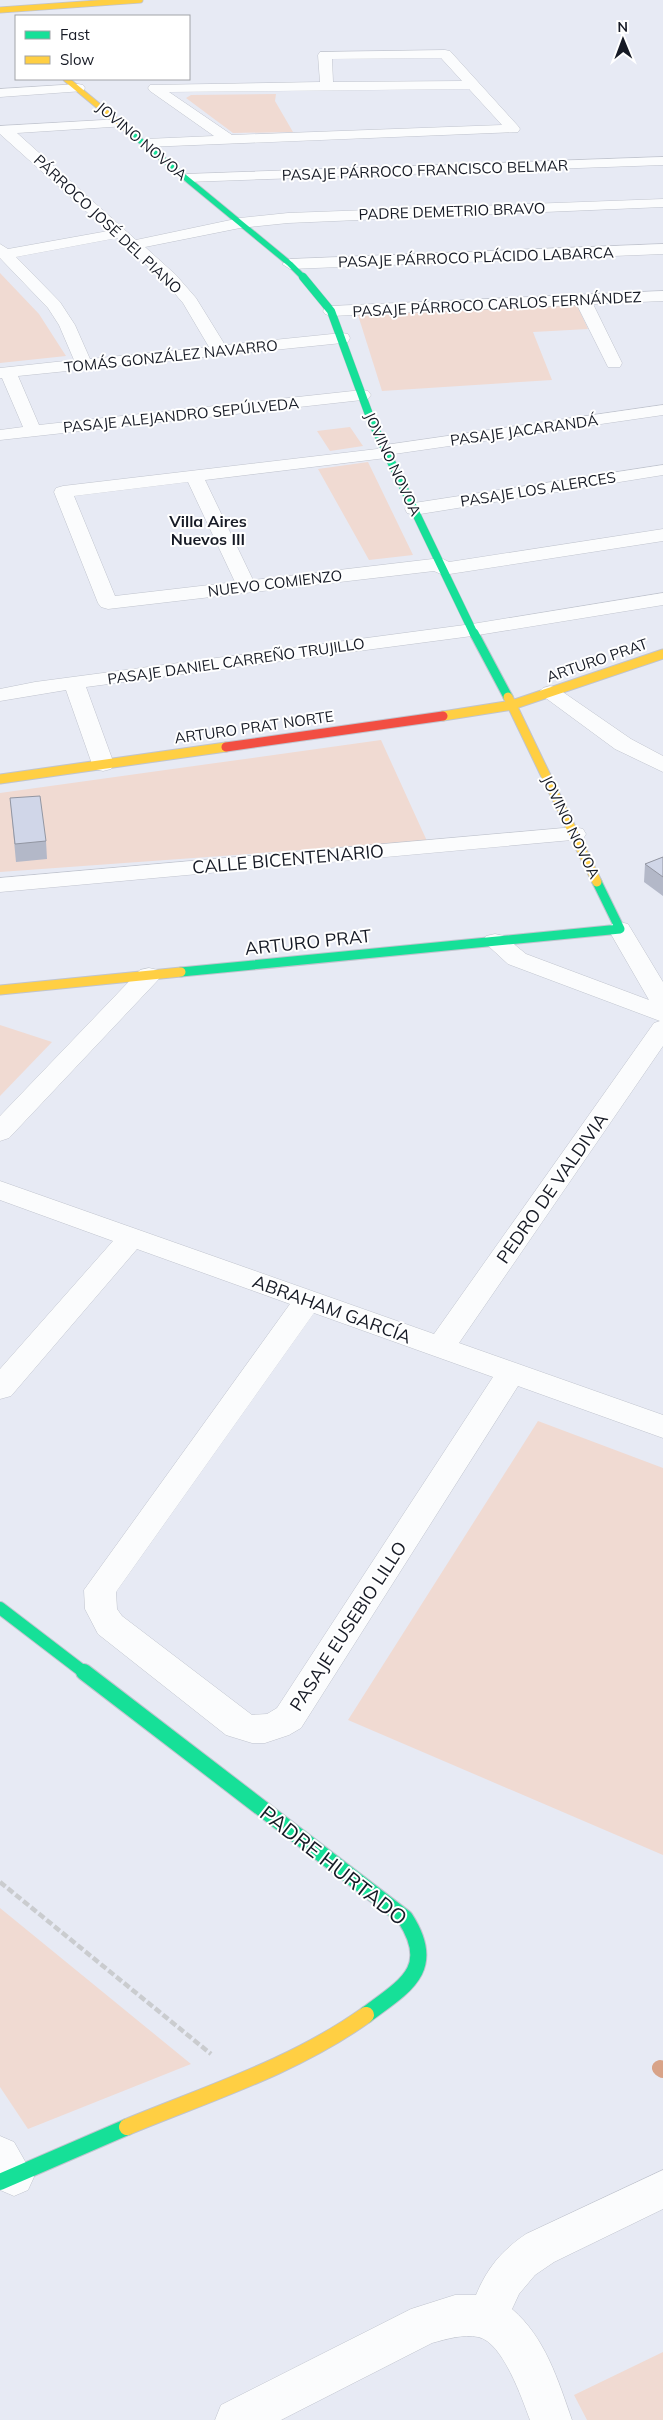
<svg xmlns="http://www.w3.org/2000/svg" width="663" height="2420" viewBox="0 0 663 2420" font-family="Mulish,sans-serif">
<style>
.green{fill:#f0dad2}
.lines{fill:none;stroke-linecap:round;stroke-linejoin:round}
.stream{stroke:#d8a388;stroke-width:16}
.street-casing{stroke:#c0c4ce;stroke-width:1}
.fast-far4-casing{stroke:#c0c4ce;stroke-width:7}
.fast-far3-casing{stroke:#c0c4ce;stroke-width:9}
.fast-far2-casing{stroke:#c0c4ce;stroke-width:11}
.fast-far1-casing{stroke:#c0c4ce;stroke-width:14}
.fast-casing{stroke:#c0c4ce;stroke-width:18}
.slow-far2-casing{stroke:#c0c4ce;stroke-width:7}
.slow-far1-casing{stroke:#c0c4ce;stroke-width:11}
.slow-casing{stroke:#c0c4ce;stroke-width:18}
.jam-casing{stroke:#c0c4ce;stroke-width:11}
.path{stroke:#cacccf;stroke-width:4.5;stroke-dasharray:7 3;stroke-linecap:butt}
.street{fill:#fbfcfd;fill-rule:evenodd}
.fast-far4{stroke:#16e098;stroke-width:5.5}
.fast-far3{stroke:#16e098;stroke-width:8}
.fast-far2{stroke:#16e098;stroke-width:9}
.fast-far1{stroke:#16e098;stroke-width:12}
.fast{stroke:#16e098;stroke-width:16}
.slow-far2{stroke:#ffcf43;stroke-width:5.5}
.slow-far1{stroke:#ffcf43;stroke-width:9}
.slow{stroke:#ffcf43;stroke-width:16}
.jam{stroke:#f24e42;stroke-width:9}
.wall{fill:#b3b8c8}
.building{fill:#d0d6e8;stroke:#9296a2}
.labels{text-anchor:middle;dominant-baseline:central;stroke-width:4;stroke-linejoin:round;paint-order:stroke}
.far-street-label{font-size:15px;fill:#161a25;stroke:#fff}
.far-neighbourhood-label{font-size:16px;font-weight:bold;fill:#161a25;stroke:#fff}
.street-label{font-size:18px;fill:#161a25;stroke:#fff}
.near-street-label{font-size:21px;fill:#161a25;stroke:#fff}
</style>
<rect width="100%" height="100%" fill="#e7eaf4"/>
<path class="green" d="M276,94L275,101L293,132L233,133L186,98L191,95Z
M0,273L39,314L66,356L0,363Z
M577,305L588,329L533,332L552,380L382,391L358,315Z
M350,427L363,446L330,451L317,431Z
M368,462L413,555L369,560L318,469Z
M381,740L427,841L0,872V793Z
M0,1025L52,1042L0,1096Z
M538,1421L663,1468V1855L348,1720Z
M0,1908L191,2064L28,2129L0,2087Z
M663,2352V2420H587L574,2395Z"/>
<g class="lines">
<path class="stream" d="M660,2068L663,2070"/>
<defs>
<path id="street" d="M445,50L450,51L518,126L520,129L518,132L146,147L139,143L146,139L214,136L150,91L148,88L150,85L320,82L318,55L320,52ZM441,58L462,81L333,82L332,59ZM469,89L502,125L232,135L169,92Z
M78,84L83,85L85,88L83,91L0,97V89Z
M121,119L126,120L128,123L126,126L17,133L136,240L240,218L288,213L663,199V207L288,223L240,228L145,247L176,275L196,298L225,345L342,333L348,334L350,338L348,342L342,343L18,376L39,425L362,390L368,391L371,395L368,399L362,400L0,440V430L23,427L2,378H0V368L74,360L59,325L48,308L0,258V244L8,249L108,231L0,134V126ZM117,238L164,281L183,303L209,347L90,359L75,325L60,302L16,257Z
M663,157V165L187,182L180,178L187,174Z
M663,244V254L290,269L282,264L290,259Z
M663,291V301L593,304L622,363L620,367H608L577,305L331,316L325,314L323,311L325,308L331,306Z
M663,405V415L394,454L386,458L205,480L253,580L441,558L449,562L663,529V541L443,575L434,571L108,609L101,607L98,603L54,492L56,488L63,486L377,449L385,445ZM188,482L235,582L115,596L74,496Z
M663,465V475L414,515L407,513L405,509L407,505L414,503Z
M663,593V605L472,636L86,687L114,764L111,769L103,771L95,769L92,764L66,690L0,701V689L35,682L472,624Z
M550,686L557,688L631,739L663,756V772L615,749L543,696L539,692L543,688Z
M575,827L583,829L586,834L583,839L0,892V878Z
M620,922L628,924L663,982V1046L459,1343L663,1415V1438L518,1386L301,1728L289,1735L265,1743H252L226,1735L98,1634L85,1609L84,1590L290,1304L137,1249L11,1396L0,1399V1369L113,1241L0,1200V1181L434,1334L654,1023L660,1021L508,964L483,941L486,936L495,934L504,936L526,954L649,1000L608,929L612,924ZM314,1313L493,1377L277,1708L267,1714L252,1715L122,1616L117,1609L116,1592Z
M149,968L158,970L161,975L158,980L9,1138L0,1141V1116L140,970Z
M0,2136L14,2142L34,2177L28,2190L14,2196L0,2190Z
M663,2170V2209L554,2262L535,2275L519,2294L513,2307L512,2309C545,2337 558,2380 572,2420H530C522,2399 503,2342 478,2337C463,2334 447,2339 432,2343L281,2420H215L221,2405L411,2309L455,2295H476C487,2268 502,2250 526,2234Z"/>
<path id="fast-far4" d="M131,133L290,264L304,278"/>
<path id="fast-far3" d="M303,277L331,311L371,420L474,634"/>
<path id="fast-far2" d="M474,633L508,697
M181,972L620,929L597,882"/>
<path id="fast-far1" d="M0,1608L85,1673"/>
<path id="fast" d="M84,1672L405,1918C438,1969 405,1986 366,2015
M0,2182L127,2127"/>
<path id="slow-far2" d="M0,10L140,0
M66,79L131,133"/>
<path id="slow-far1" d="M508,697L597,882
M443,716L512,705L663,654
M0,779L226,747
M0,990L181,972"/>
<path id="slow" d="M127,2127C209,2093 293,2067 366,2015"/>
<path id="jam" d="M226,747L443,716"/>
</defs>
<use href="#street" class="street-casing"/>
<use href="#fast-far4" class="fast-far4-casing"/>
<use href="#fast-far3" class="fast-far3-casing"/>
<use href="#fast-far2" class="fast-far2-casing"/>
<use href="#fast-far1" class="fast-far1-casing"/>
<use href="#fast" class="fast-casing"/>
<use href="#slow-far2" class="slow-far2-casing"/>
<use href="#slow-far1" class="slow-far1-casing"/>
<use href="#slow" class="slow-casing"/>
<use href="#jam" class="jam-casing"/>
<path class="path" d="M0,1882L211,2054"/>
<use href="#street" class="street"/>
<use href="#fast-far4" class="fast-far4"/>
<use href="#fast-far3" class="fast-far3"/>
<use href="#fast-far2" class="fast-far2"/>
<use href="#fast-far1" class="fast-far1"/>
<use href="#fast" class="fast"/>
<use href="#slow-far2" class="slow-far2"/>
<use href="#slow-far1" class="slow-far1"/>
<use href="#slow" class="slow"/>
<use href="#jam" class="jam"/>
</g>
<path class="wall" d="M10,798L46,841L47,859L16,862Z
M663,857V896L644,882L645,864Z"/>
<path class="building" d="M40,796L46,841L15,844L10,798Z
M663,857V877L645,864Z"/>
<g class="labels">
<g class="far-street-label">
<text transform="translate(142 141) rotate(40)">JOVINO NOVOA</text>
<text transform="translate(425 170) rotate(-2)">PASAJE PÁRROCO FRANCISCO BELMAR</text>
<text transform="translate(452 211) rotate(-2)">PADRE DEMETRIO BRAVO</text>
<text transform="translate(108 224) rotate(43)">PÁRROCO JOSÉ DEL PIANO</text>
<text transform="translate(476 257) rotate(-2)">PASAJE PÁRROCO PLÁCIDO LABARCA</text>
<text transform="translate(497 304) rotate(-3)">PASAJE PÁRROCO CARLOS FERNÁNDEZ</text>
<text transform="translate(171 356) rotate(-6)">TOMÁS GONZÁLEZ NAVARRO</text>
<text transform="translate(181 415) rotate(-6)">PASAJE ALEJANDRO SEPÚLVEDA</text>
<text transform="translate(524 430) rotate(-8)">PASAJE JACARANDÁ</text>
<text transform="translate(393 464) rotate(65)">JOVINO NOVOA</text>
<text transform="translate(538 489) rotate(-9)">PASAJE LOS ALERCES</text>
<text transform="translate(275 583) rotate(-7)">NUEVO COMIENZO</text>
<text transform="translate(597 660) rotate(-19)">ARTURO PRAT</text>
<text transform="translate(236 661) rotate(-8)">PASAJE DANIEL CARREÑO TRUJILLO</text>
<text transform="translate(254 727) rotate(-8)">ARTURO PRAT NORTE</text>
<text transform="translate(571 827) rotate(64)">JOVINO NOVOA</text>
</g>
<g class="far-neighbourhood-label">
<text x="208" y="521">Villa Aires<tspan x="208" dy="18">Nuevos III</tspan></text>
</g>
<g class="street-label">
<text transform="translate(288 859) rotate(-5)">CALLE BICENTENARIO</text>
<text transform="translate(308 942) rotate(-6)">ARTURO PRAT</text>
<text transform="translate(552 1188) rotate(-55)">PEDRO DE VALDIVIA</text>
<text transform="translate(332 1309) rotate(20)">ABRAHAM GARCÍA</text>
<text transform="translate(348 1626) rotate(-57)">PASAJE EUSEBIO LILLO</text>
</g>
<g class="near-street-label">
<text transform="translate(334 1865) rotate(38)">PADRE HURTADO</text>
</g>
</g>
<rect x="15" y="15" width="175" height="65" fill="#ffffff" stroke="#a2a3a8"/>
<rect x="25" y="31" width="25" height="8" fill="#16e098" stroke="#a2a3a8"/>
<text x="60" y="40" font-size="15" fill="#161a25">Fast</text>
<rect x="25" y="56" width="25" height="8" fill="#ffcf43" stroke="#a2a3a8"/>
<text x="60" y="65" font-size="15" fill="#161a25">Slow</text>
<g transform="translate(623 40) rotate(359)" stroke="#ffffff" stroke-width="4" paint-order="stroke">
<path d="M0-4L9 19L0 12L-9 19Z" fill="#161a25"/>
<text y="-8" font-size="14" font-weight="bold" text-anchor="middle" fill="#161a25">N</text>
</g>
</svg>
